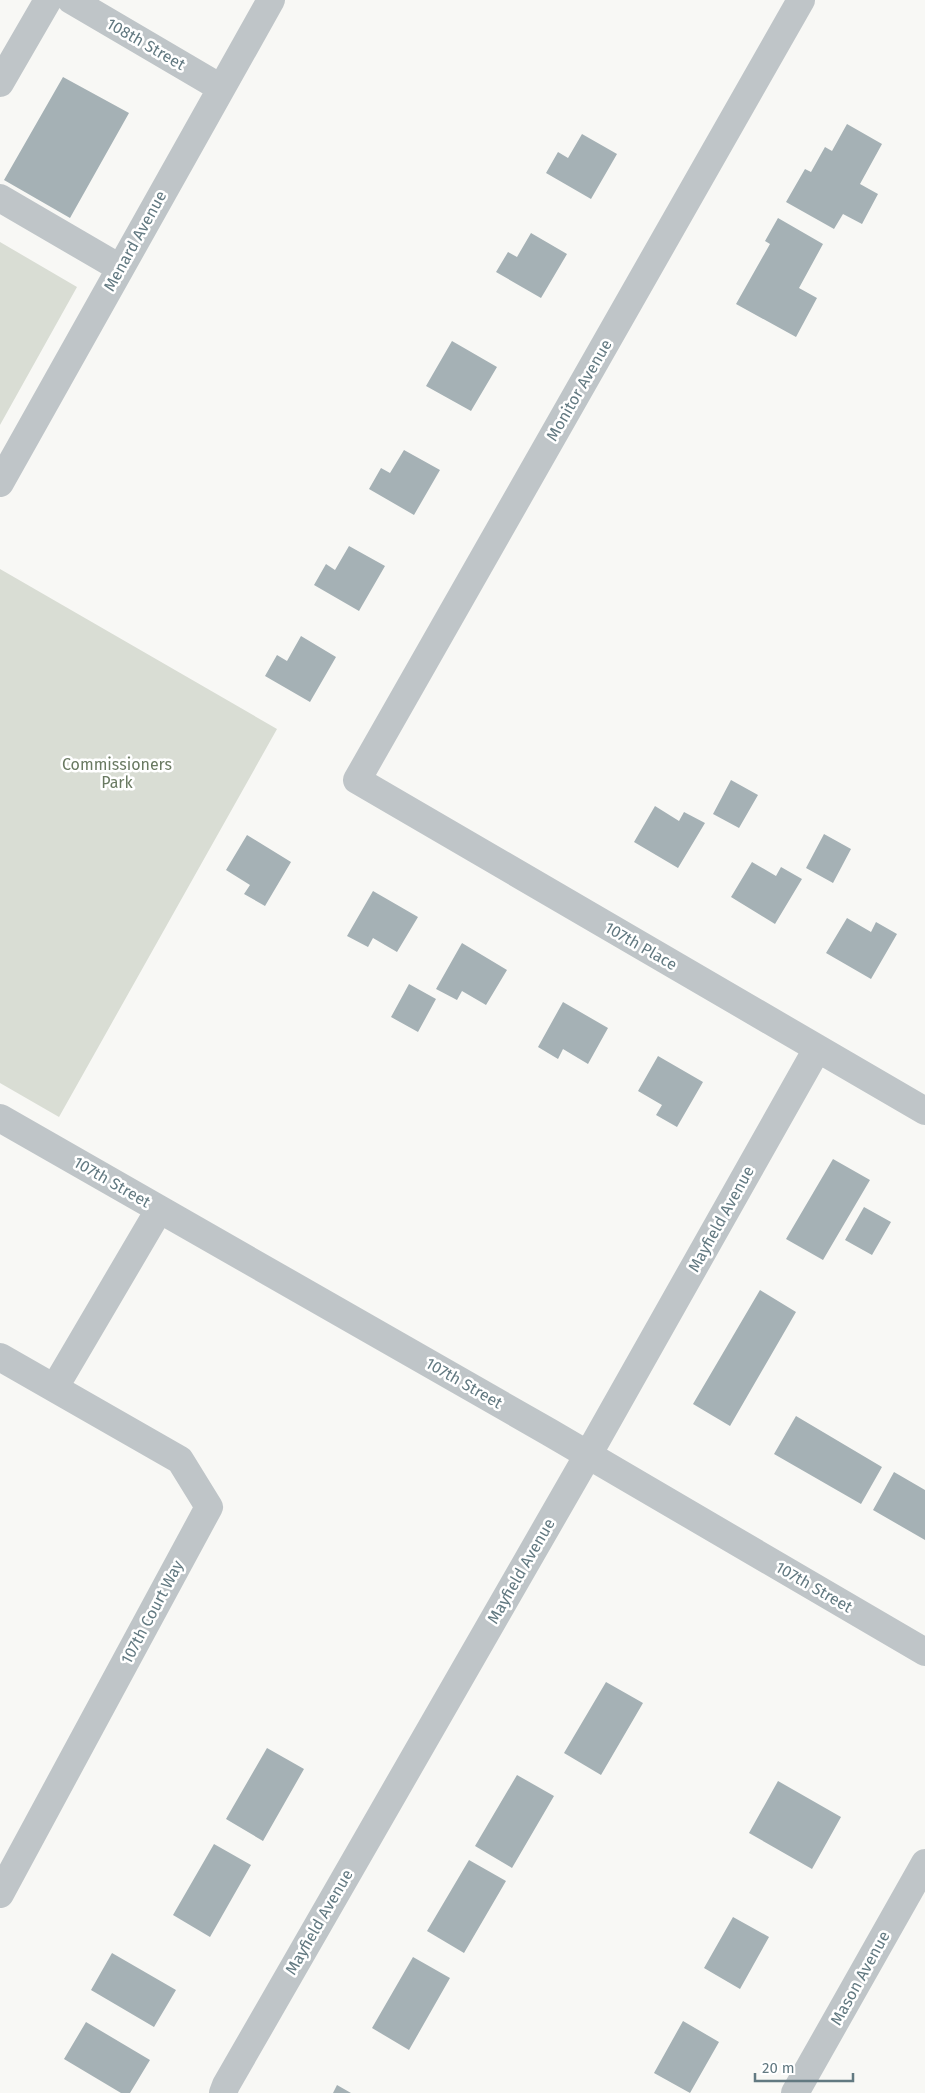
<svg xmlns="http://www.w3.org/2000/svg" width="925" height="2093" viewBox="0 0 925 2093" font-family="'Fira Sans',sans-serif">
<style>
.green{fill:#d9ddd4}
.building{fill:#a5b1b5}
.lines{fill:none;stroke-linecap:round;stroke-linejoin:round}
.minor{stroke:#bfc5c8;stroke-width:28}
.labels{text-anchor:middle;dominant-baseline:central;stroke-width:5;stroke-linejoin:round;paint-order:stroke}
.street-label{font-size:16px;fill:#627981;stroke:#fff}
.park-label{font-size:16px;fill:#697961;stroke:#fff}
</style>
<rect width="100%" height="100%" fill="#f8f8f5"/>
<path class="green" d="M0,242L77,287L0,425Z
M0,569L277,729L59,1117L0,1083Z"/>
<path class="building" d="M63,77L129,113L70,218L4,180Z
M847,124L882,144L860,184L878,194L862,224L843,214L834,229L786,202L805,169L811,172L825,147L832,151Z
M582,134L617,154L591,199L546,173L558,152L568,158Z
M778,218L823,244L799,288L817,298L796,337L736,304L770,244L765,241Z
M531,233L567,254L541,298L496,272L508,252L517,257Z
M452,341L497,367L471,411L426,386Z
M404,450L440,470L414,515L369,489L381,468L390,473Z
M349,546L385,566L359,611L314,585L326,564L335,570Z
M301,636L336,657L310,702L265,676L277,655L287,661Z
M731,780L758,795L739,828L713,814Z
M655,806L679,821L684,812L705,823L678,868L634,842Z
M824,834L851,849L833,883L806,868Z
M247,835L291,862L265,906L244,894L250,885L226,870Z
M752,862L776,876L781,867L802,879L775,924L731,897Z
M373,891L418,917L397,952L373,938L368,947L347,936Z
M847,918L871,932L876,922L897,934L871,979L826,953Z
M462,943L507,970L486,1005L462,991L457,1000L436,989Z
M409,984L436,999L418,1032L391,1017Z
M563,1002L608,1028L588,1064L563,1049L558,1059L538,1047Z
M658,1056L703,1082L677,1127L656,1115L662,1105L638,1091Z
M833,1159L870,1180L823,1260L786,1239Z
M864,1207L891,1222L872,1255L845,1240Z
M760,1290L796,1312L730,1426L693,1404Z
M796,1416L882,1467L861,1504L774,1454Z
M894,1472L925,1490V1540L873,1510Z
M606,1682L643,1703L601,1775L564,1753Z
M267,1748L304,1769L263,1841L226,1819Z
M517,1775L554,1796L512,1868L475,1846Z
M778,1781L841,1817L812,1869L749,1833Z
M214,1844L251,1865L210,1937L173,1915Z
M469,1860L506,1881L464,1953L427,1931Z
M733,1917L769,1937L740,1989L704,1968Z
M112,1953L176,1990L154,2027L91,1990Z
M413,1957L450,1978L409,2050L372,2028Z
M683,2021L719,2042L690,2093L654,2073Z
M86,2022L150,2060L130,2093H121L64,2059Z
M337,2085L351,2093H333Z"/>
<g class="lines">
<path class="minor" d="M71,0L221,88
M801,0L357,780L925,1111
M0,83L48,0
M0,198L120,268
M0,483L271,0
M0,1118L549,1432L925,1652
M0,1357L180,1460L209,1507L0,1894
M55,1387L159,1210
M223,2093L226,2085L588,1455L817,1049
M795,2093L925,1863"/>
</g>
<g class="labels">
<g class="street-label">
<text transform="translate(146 44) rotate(30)">108th Street</text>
<text transform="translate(135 241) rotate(-61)">Menard Avenue</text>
<text transform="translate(579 390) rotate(-60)">Monitor Avenue</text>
<text transform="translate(641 946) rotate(30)">107th Place</text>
<text transform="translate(112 1182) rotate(30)">107th Street</text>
<text transform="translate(721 1219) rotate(-61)">Mayfield Avenue</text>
<text transform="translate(464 1383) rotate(30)">107th Street</text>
<text transform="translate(521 1571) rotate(-60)">Mayfield Avenue</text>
<text transform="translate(814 1587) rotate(30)">107th Street</text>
<text transform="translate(152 1612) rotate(-62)">107th Court Way</text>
<text transform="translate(319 1922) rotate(-60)">Mayfield Avenue</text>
<text transform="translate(860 1978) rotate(-61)">Mason Avenue</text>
</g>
<g class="park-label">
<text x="117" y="764">Commissioners<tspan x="117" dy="18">Park</tspan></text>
</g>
</g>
<path d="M755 2073v8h98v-8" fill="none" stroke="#627981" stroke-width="2.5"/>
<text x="762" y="2073" font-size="15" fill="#627981" stroke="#ffffff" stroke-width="4" paint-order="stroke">20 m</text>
</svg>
